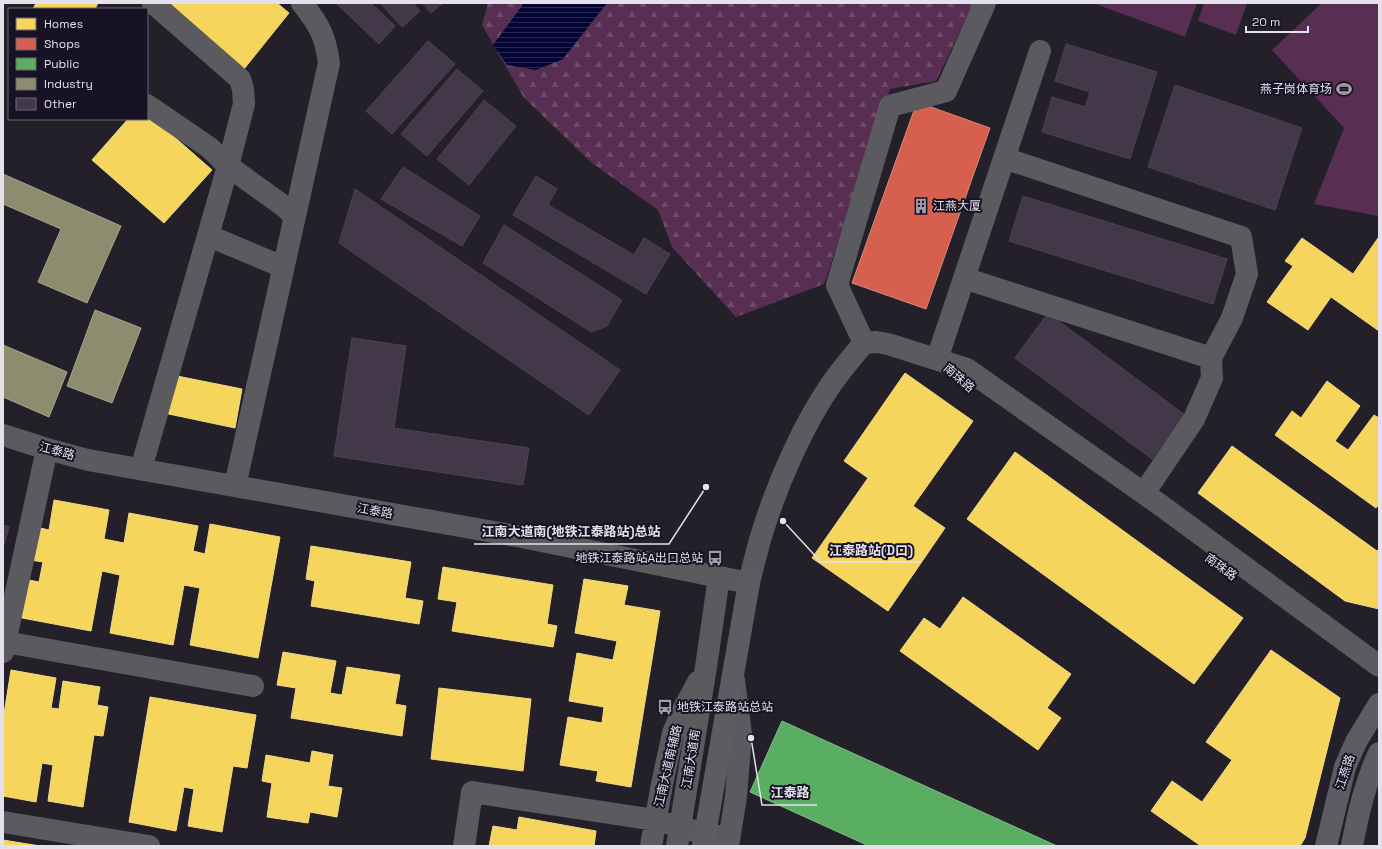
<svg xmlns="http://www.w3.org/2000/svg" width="1382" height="849" viewBox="0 0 1382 849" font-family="'Space Grotesk','Noto Sans SC',sans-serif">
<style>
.forest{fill:url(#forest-firs)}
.pitch{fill:#582e52}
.water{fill:url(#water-rules)}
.homes{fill:#f6d55c;stroke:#f1d988}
.shops{fill:#d6604d;stroke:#da877d}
.public{fill:#5aae61;stroke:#83bd8b}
.industry{fill:#8c8c6e;stroke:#a6a694}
.building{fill:#433849;stroke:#49454e}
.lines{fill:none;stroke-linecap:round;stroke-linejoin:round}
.minor{stroke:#5b5b5f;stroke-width:22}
.major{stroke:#5c5c62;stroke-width:22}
.labels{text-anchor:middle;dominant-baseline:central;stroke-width:4;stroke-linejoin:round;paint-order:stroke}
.poi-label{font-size:12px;fill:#e4e1ed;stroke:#181324;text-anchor:end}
.street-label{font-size:12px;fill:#e4e1ed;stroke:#181324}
.leader{fill:none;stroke:#e4e1ed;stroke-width:1.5}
.callout-dot{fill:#e4e1ed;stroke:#181324;stroke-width:1.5}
.callout-label{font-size:13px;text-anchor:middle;font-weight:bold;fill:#e4e1ed;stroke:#181324;stroke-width:4;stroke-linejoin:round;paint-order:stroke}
</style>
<defs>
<pattern id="forest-firs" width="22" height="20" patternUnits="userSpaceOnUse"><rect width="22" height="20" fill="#582e52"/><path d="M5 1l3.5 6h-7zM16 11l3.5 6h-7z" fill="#704c6b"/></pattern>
<pattern id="water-rules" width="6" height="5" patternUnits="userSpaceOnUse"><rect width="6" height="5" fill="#030433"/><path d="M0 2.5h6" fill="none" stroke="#282851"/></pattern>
</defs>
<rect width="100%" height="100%" fill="#23202a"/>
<path class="forest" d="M488,3H974L936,81L890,89L824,284L736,317L672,247L658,210L592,163L524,98L482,25Z"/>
<path class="pitch" d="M1093,3H1197L1185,37Z
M1204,3H1247L1236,35L1198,21Z
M1322,3H1379V216L1314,204L1344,128L1272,50Z"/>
<path class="water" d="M524,3H607L563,59L536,70L507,65L493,45Z"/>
<path class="homes" d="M36,3H98L95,9H33Z
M173,3H277L289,13L244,69L169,8Z
M147,113L212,170L164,223L92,160L128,119H147Z
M1302,238L1353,274L1378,238L1379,239V331L1331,297L1308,330L1267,302L1293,266L1285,261Z
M905,373L973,421L913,506L945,528L888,611L812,558L868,478L844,461Z
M172,375L242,389L235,428L164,413Z
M1327,381L1360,406L1335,441L1348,450L1374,415L1379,418V504L1376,508L1275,435L1292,411L1301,418Z
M1232,446L1377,551L1379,549V609L1345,601L1198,493Z
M1015,452L1243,618L1194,684L967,519Z
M54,500L109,510L104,539L124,543L129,513L198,526L193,551L205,554L210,524L280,537L258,658L190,645L200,588L184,585L173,645L110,633L120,575L102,571L91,631L17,617L24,579L39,582L43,562L30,560L36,527L49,530Z
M311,546L411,562L405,598L423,601L419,624L311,606L315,581L306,579Z
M443,567L553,585L547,624L557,626L553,647L452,631L457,602L438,599Z
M584,579L628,586L624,605L660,611L631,787L596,781L598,771L560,765L568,717L602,723L604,707L569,701L577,653L613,660L617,641L575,633Z
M963,597L1071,674L1047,708L1061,718L1038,750L900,651L924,618L940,629Z
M1271,650L1340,698L1305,838L1300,846H1201L1151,811L1172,781L1202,802L1232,760L1206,742Z
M283,652L336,661L330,693L342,695L347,667L400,675L395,704L406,706L402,736L291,718L296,688L277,685Z
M11,670L56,678L51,708L59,709L63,681L100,687L97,705L108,707L103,736L94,735L83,807L48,801L53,765L42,763L36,802L3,796V720Z
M439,688L531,699L523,771L431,759Z
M150,697L256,715L247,768L233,766L222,832L188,826L194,789L184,787L176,831L129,822Z
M312,751L333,755L328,786L342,788L337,817L310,812L308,823L267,817L272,783L262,781L266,755L310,763Z
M519,817L596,831L594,846H489L493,826L517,830Z
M3,840L40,846H3Z"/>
<path class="shops" d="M917,102L990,128L926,309L852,283Z"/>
<path class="public" d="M782,721L1057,846H869L750,792Z"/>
<path class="industry" d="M3,174L121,226L87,303L38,282L61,229L3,204Z
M95,310L141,328L112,403L67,386Z
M3,345L67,372L49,417L3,397Z"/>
<path class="building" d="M337,3H371L395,26L379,44L337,4Z
M380,3H413L420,11L402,27Z
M422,3H443L431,13Z
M428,41L455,64L392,134L366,111Z
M1066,44L1157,72L1130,159L1042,132L1052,97L1085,107L1090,92L1055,81Z
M457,69L483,91L427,156L401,134Z
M1175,85L1302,128L1275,210L1148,167Z
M484,100L516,126L469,185L437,159Z
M403,167L480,216L462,246L381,199Z
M536,176L557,189L548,205L634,255L644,238L670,254L646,294L513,215Z
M355,189L620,370L589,415L339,243Z
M1023,196L1227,259L1213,304L1009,241Z
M504,225L622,300L607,326L591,332L483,263Z
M1048,313L1185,415L1152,459L1015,358Z
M352,338L406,346L394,428L529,448L523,485L334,456Z
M3,525L9,527L3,548Z"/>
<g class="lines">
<path class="minor" d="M153,3L240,79L243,89L244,104L228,166L285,207L294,216
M1004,158L1241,237L1247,274L1232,318L1211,358
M209,236L283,267
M964,278L1211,358L1212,378L1194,419L1144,493
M864,343L837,285L890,106L946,91L985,3
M937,359L1040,51
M3,435L47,449L88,460L522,537L749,583C754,562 759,541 766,521C780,478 804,424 830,386C840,371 852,357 864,343L876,342L888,344L967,369L1159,504L1379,666
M141,469L228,166L210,148L147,105
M235,486L329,63C325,34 319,25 302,3
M5,642L253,686
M3,652L47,449
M3,822L149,846
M464,846L472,792L655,820L706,834L729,838
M651,846L662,784L673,733L681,714L698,682
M677,846L706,667L719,577
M728,846L736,797L741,734L734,680"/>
<path class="major" d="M703,846L749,583
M1326,846L1345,767L1356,742L1379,704
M1352,846C1358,814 1365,783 1379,753"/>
</g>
<defs>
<symbol id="stadium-bare" viewBox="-9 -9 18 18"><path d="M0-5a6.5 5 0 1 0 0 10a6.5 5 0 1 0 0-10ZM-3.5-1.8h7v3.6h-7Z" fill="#a09da9" stroke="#181324" stroke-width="2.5" paint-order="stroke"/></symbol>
<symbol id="building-bare" viewBox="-9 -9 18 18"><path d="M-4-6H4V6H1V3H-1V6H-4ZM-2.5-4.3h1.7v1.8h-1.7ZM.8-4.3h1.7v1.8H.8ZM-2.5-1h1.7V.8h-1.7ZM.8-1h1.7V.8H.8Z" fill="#a09da9" stroke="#181324" stroke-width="2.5" paint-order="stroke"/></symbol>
<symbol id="bus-bare" viewBox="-9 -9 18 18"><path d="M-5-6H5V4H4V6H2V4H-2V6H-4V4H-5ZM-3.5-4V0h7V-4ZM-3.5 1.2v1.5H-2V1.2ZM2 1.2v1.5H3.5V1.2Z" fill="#a09da9" stroke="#181324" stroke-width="2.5" paint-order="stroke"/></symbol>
</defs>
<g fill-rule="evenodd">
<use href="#stadium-bare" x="1333" y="78" width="22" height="22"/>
<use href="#building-bare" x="910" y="195" width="22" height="22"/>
<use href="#bus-bare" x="704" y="547" width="22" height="22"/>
<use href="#bus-bare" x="654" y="696" width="22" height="22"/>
</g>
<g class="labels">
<g class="poi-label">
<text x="1332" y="89">燕子岗体育场</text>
<text x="933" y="206" text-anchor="start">江燕大厦</text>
<text x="703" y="558">地铁江泰路站A出口总站</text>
<text x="677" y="707" text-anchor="start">地铁江泰路站总站</text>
</g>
<g class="street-label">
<text transform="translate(959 378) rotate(41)">南珠路</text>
<text transform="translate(57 451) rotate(15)">江泰路</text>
<text transform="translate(375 511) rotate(10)">江泰路</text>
<text transform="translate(1221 567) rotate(36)">南珠路</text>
<text transform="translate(691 759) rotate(-81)">江南大道南</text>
<text transform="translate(668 766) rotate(-77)">江南大道南辅路</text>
<text transform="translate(1345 772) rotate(-72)">江燕路</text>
</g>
</g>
<path class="leader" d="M706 487L669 544H474M783 521L821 562H921M751 738L762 805H817"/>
<g class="callout-dot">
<circle cx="706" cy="487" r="4"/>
<circle cx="783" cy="521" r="4"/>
<circle cx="751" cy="738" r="4"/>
</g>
<g class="callout-label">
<text x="571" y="536">江南大道南(地铁江泰路站)总站</text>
<text x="871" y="555">江泰路站(D口)</text>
<text x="790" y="797">江泰路</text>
</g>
<rect width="1382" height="849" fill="none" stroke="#e4e1ed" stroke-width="8"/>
<rect x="8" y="8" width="140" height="112" fill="#181324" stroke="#6a6574"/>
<rect x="16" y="18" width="20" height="12" fill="#f6d55c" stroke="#6a6574"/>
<text x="44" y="28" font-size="12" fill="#e4e1ed">Homes</text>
<rect x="16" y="38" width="20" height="12" fill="#d6604d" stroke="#6a6574"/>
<text x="44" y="48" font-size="12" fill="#e4e1ed">Shops</text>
<rect x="16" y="58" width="20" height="12" fill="#5aae61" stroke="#6a6574"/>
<text x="44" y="68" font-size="12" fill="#e4e1ed">Public</text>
<rect x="16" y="78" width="20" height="12" fill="#8c8c6e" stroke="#6a6574"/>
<text x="44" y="88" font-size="12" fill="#e4e1ed">Industry</text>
<rect x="16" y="98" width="20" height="12" fill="#433849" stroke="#6a6574"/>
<text x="44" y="108" font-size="12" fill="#e4e1ed">Other</text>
<path d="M1246 26v6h62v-6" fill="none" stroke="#e4e1ed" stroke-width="2"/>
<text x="1252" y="26" font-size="12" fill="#e4e1ed" stroke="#181324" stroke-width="3" paint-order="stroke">20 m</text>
</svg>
